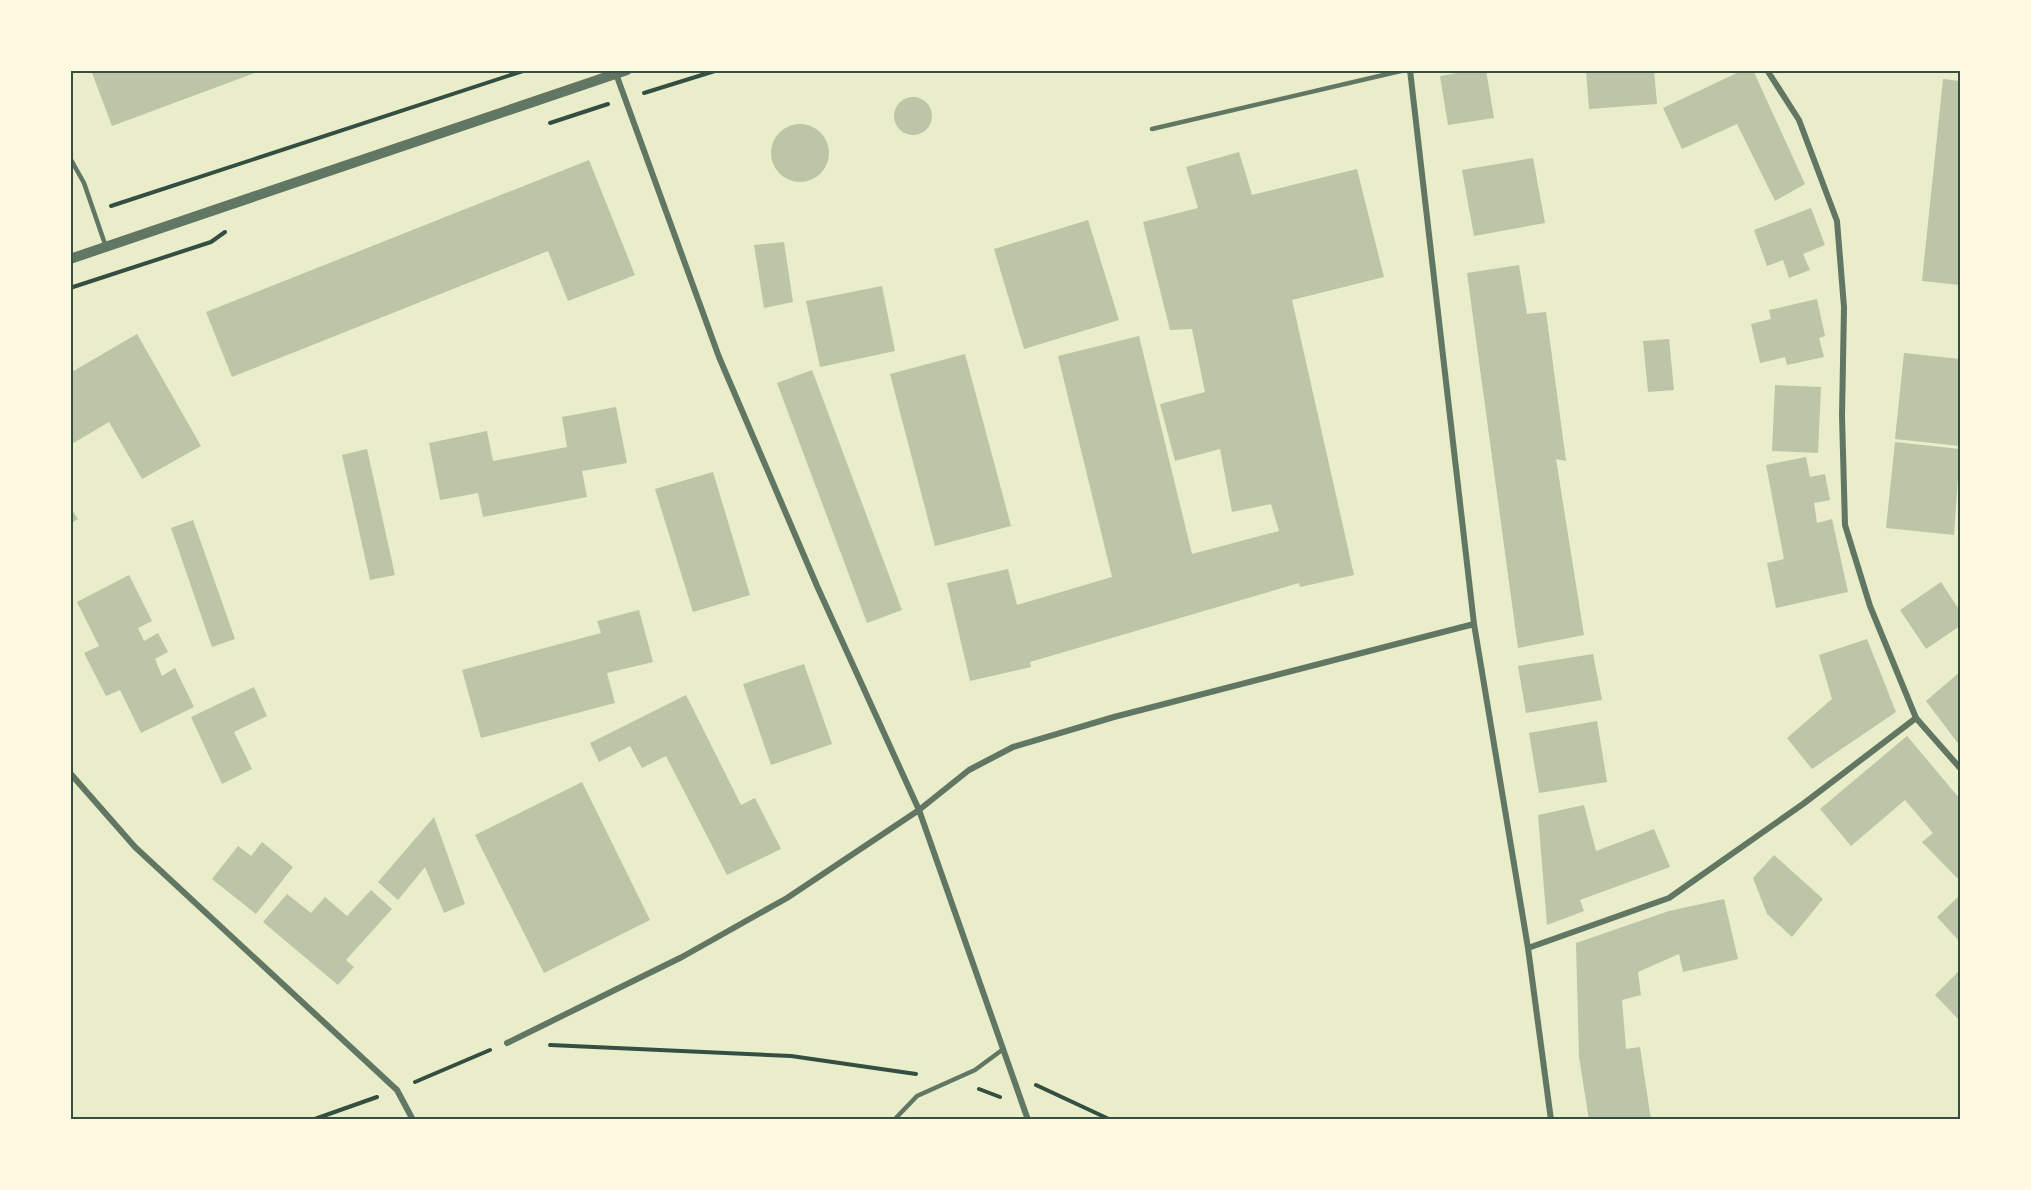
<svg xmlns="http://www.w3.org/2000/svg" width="2031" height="1190" viewBox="0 0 2031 1190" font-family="'Zilla Slab',serif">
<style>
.building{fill:#bcc5a7}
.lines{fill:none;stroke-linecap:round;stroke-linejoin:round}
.path{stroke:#344e41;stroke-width:4}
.service{stroke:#617663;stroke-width:4.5}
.minor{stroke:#617663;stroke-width:6}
.tertiary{stroke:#617663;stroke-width:10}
.neatline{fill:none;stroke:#344e41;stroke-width:2}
</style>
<rect width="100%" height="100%" fill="#e9edc9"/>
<path class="building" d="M91,70H260V71L112,126Z
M1473,70H1486L1494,118L1448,125L1440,76Z
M1586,70H1654L1657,104L1589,109Z
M1743,70H1753L1805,184L1775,201L1737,124L1682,149L1663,108Z
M1943,79L1960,81V285L1922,281Z
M894 116a19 19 0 1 1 38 0a19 19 0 1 1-38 0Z
M771 153a29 29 0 1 1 58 0a29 29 0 1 1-58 0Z
M1239,152L1252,195L1357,169L1384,277L1292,300L1354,575L1300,587L1299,583L1030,662L1031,667L970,681L947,583L1008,569L1017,605L1112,577L1058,356L1139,336L1192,554L1279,531L1271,504L1232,512L1220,449L1175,461L1160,404L1205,392L1192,329L1170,330L1143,222L1198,208L1186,167Z
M1533,158L1545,223L1474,236L1462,170Z
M589,160L635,275L568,301L548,251L232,377L206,312Z
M1811,208L1825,245L1803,254L1810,270L1789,278L1783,260L1767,266L1754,230Z
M1088,220L1119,320L1024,349L994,249Z
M784,242L793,302L764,308L754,245Z
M1519,265L1527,314L1546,312L1566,461L1556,459L1584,635L1518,648L1467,273Z
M882,286L895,351L820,367L806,301Z
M1817,299L1825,336L1819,338L1824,357L1787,365L1785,357L1760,363L1751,324L1771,319L1769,310Z
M137,334L201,446L142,479L109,422L70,445V373Z
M1669,339L1674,390L1648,392L1643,341Z
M1904,353L1960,359V446L1895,439Z
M965,354L1011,526L935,546L890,374Z
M812,370L902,610L867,623L777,383Z
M1775,385L1821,387L1818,453L1772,451Z
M616,407L627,463L582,471L587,497L483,517L478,493L440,500L429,443L487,431L493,461L567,447L562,417Z
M1895,442L1960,449L1954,535L1886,528Z
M367,449L395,575L370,580L342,455Z
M1806,457L1810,477L1825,474L1830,500L1814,503L1817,523L1832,519L1848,592L1776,608L1767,563L1784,559L1766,465Z
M713,472L750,595L693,612L655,489Z
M70,507L78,519L70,524Z
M193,520L235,639L212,647L171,528Z
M129,575L152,621L138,628L144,641L158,633L168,652L155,659L162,676L175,668L194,707L141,733L120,690L106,696L84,653L99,646L77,602Z
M1941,582L1960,611V626L1926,649L1900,610Z
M639,610L653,662L607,673L615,703L481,738L462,670L601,633L597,621Z
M1867,639L1896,712L1812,769L1787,738L1832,699L1819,655Z
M1593,654L1602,700L1526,713L1518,666Z
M804,664L832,744L771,765L743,684Z
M1960,672V746L1926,701Z
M254,687L267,716L234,732L252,769L222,784L191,717Z
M686,695L741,805L755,798L781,849L727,875L666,756L642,768L630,746L599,762L590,743Z
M1597,721L1607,782L1539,793L1529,733Z
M1907,736L1960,799V881L1922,842L1933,833L1905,800L1851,846L1820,809Z
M582,782L650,920L544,973L475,835Z
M1584,805L1596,851L1654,829L1670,867L1580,900L1584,911L1547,925L1538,815Z
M434,817L465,904L444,913L425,867L398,900L378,882Z
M262,842L293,867L256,914L212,879L238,846L251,856Z
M1774,855L1823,899L1792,937L1767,914L1753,878Z
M371,890L392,909L346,960L354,967L338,985L263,922L287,894L311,913L325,897L347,916Z
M1960,895V942L1937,917Z
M1724,899L1738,959L1683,972L1679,954L1638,972L1641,995L1622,1000L1626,1049L1640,1047L1651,1120H1589L1579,1057L1576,943L1669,911Z
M1960,970V1021L1935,995Z"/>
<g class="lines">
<path class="path" d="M644,93L718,70
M550,123L608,104
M111,206L526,70
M70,288L211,242L225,232
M550,1045L791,1056L916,1074
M415,1082L490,1050
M1036,1085L1111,1120
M979,1089L1000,1097
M312,1120L377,1097"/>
<path class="service" d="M1152,129L1405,70
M70,158L84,183L106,247
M894,1120L917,1096L975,1070L1002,1050"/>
<path class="minor" d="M1410,70L1474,624L1528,948L1551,1120
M1767,70L1799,120L1837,221L1844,307L1842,416L1845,525L1870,606L1916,718L1960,768
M615,71L719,357L817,586L919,810L1028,1120
M70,773L135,847L397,1090L413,1120
M1528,948L1669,898L1803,804L1916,718
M507,1043L682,957L787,898L919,810L969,770L1013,747L1114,717L1474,624"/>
<path class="tertiary" d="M70,259L627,70"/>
</g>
<rect width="2031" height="1190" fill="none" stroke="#fefae0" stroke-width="144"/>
<rect x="72" y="72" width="1887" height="1046" class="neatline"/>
</svg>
